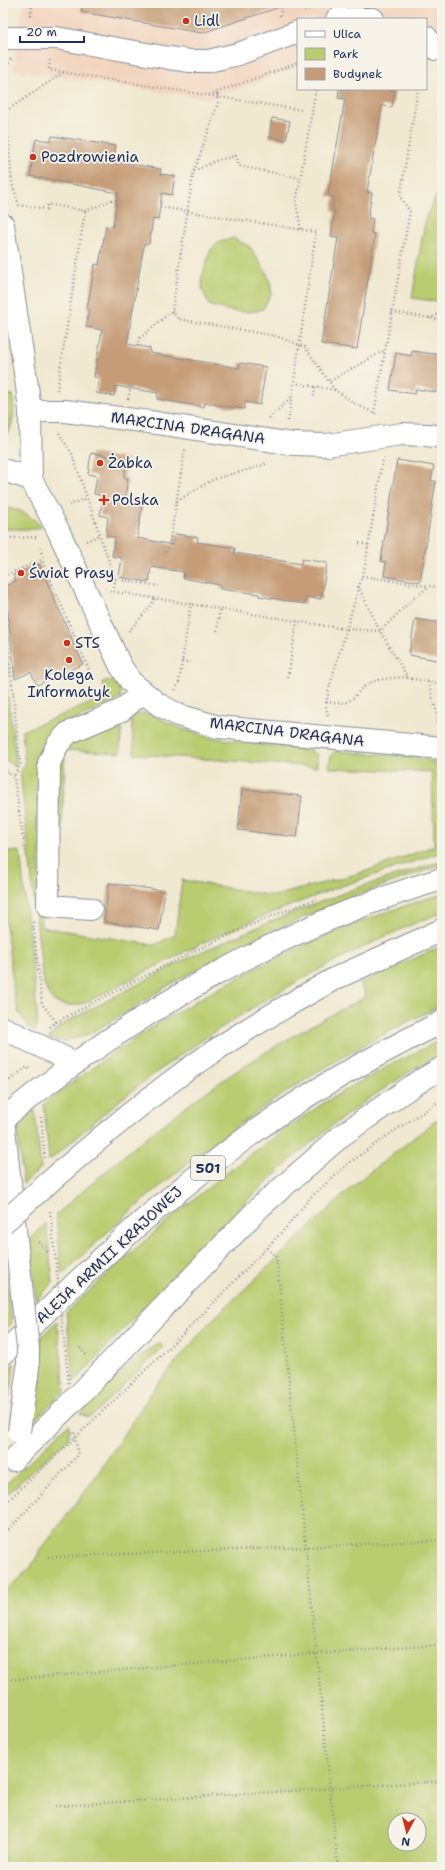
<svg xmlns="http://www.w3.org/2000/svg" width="445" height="1870" viewBox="0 0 445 1870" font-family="'Shantell Sans',sans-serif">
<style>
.built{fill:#f2d4be}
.green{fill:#b9cc6f;stroke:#6a7e66;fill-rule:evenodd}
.building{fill:#c59c77}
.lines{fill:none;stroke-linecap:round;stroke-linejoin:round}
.minor-casing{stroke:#868c97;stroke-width:24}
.major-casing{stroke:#868c97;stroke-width:24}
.path{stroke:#868c97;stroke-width:2.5;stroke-dasharray:1 3;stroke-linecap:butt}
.minor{stroke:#fff;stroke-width:22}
.major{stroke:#fff;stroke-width:22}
.minor-bridge-casing{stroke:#868c97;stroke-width:24;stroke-linecap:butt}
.major-bridge-casing{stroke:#868c97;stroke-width:24;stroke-linecap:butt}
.path-bridge{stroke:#868c97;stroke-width:2.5;stroke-dasharray:1 3;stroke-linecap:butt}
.minor-bridge{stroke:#fff;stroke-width:22}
.major-bridge{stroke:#fff;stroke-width:22}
.poi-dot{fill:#c8321e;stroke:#f7f3e8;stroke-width:1.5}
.labels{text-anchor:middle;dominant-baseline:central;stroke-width:3.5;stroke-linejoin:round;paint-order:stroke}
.shield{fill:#f7f3e8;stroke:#5d6a87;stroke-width:1}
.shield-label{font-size:14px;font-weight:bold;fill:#1b2f5e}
.poi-label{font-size:15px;fill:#1b2f5e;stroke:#f7f3e8;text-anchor:start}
.street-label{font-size:15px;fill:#1b2f5e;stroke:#f7f3e8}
</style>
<rect width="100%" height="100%" fill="#f7f3e8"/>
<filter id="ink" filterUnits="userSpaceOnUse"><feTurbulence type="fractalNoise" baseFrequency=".025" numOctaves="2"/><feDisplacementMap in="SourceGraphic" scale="8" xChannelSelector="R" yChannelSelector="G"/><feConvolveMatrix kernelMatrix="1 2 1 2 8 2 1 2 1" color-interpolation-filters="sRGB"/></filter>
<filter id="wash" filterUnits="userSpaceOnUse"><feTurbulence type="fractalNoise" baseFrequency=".012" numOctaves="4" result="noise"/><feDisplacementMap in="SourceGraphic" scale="16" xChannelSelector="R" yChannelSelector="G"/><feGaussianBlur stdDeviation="0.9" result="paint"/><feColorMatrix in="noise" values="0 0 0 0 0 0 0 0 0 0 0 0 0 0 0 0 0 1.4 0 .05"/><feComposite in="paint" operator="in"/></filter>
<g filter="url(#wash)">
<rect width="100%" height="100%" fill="#f0e8d0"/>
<path class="built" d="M24,3H442V51L426,52V19H298V67L210,99L13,70Z"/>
<path class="green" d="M440,189H442V288L440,302L412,298L426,216Z
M233,238L250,247L266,272L271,285V294L263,309C247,315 226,311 209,305L202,289V277L207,261L211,249L220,242Z
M3,317L8,351L3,355Z
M3,395H13C14,411 15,427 3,439Z
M3,508C19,508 32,515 41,527L36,529H3Z
M3,629L8,674L6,681L16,761L15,767L3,758Z
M106,681C117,682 123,687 120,699L62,726L39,861L41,927L154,945L175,935L182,880L274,896L364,872L434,846L432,772L329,768L331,755L336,751L418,757L434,762C444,774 442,834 442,852L333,889L259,918L204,942L85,1003C56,1011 46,1000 42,973L20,771L25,765L22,731L108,696L102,682Z
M142,713L150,714L180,728L204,736L249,743L310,750L317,755V767L134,754L131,716Z
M120,721C123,733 120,741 120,753L65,750L61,861H58L57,768C61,737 94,730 120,721Z
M20,851L37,1010V1026L35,1032L29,1027L19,1013L14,994L3,898V852Z
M442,861V865C355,893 273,928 194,971C156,991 122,1018 84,1036L64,1041L48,1039L54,1032L66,1022L192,956L274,920L354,889Z
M442,894V912C337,954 238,1012 147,1079C113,1105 81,1133 49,1161L44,1104C163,1011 297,937 442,894Z
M442,946V1005C296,1074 177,1163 62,1275L56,1215C93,1182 130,1149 170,1119C231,1071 297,1031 366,997L360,983Z
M442,1039V1052C397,1079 353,1108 312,1142C226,1214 151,1301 74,1382L66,1313C148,1235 232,1163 327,1101C364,1078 403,1059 442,1039Z
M35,1110L41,1168L23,1184L17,1125Z
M439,1118H442V1867H3V1593L31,1567L40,1551L92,1482L155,1387L209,1323L356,1183ZM395,1820H419V1844H395Z
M46,1223L53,1283L36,1300L30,1238Z
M4,1260L12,1323L3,1332V1261Z
M57,1321L65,1390L31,1423L41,1379V1337Z
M159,1343L163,1347L93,1415L88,1417L80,1414L128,1365Z
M14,1363L12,1385L3,1417V1375Z
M69,1424L70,1430L68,1439L3,1498V1487Z"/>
<g id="blocks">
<path class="building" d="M82,3H283V6L202,33L81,12Z
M339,89H384L395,91L392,107L382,106L367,192L372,193L368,218L373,219L371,233L375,234L357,349L321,344L338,238L331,237L335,212L332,211L334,197L328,196L345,99L338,98Z
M272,118L290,121L286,140L269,137Z
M52,136L116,146L113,161L161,169L160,174L175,176L172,195L162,193L158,220L153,219L149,244H144L127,344L150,348V353L239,368L240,363L266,367L260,405L245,402L244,409L205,403L204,407L157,399L158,393L116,386L114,396L96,393L99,378L94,377L102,330L86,327L89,309H87L95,264L99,265L106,226L113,227L118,193L30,176L36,139L51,141Z
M412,351L442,355V393L416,389L415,394L390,390L396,353L411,356Z
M91,453L127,459L124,478H128L125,498L143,501L137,538L173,545L175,534L198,537L197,542L235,548L234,553L301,564L302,559L327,563L321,599L306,597L305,604L259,596V594L220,589V585L183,578L184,572L151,567L149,582L119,577L122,558L112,556L115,537L106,536L108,517L100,515L103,496L94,494L97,476L88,474Z
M397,460L434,466L431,481H436L420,582L384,576L386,562L381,561Z
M39,564L83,664L37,685L31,672L15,679L5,586L16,581L13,575Z
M415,619L442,623V661L409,655Z
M242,789L302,796L297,837L238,830Z
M109,883L165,891L159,930L104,922Z"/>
</g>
</g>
<g filter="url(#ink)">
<use href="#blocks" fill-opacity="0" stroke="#868c97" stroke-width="1"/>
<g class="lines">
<defs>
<path id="minor" d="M337,19H373
M426,37L436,49
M3,38H56L169,58L190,61H208L238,54L298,32
M3,225L27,386L30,411L31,479L58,530L120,665L131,682L158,704L178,715L219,727L442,748
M30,411H65L157,423L293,444L327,445L402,434L427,435L442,437
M3,470L31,479
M91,909L48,906L49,763L58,744L68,733L122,710L143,692
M3,1119L18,1257"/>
<path id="major" d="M334,979L442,930
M3,1028L75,1063
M3,1119C129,1015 284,925 442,879
M3,1354C64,1294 125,1233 192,1180C230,1149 270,1119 312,1093C354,1067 398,1044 442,1022
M13,1460L71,1403L260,1207L341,1136L415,1084L442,1068"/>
</defs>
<use href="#minor" class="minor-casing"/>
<use href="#major" class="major-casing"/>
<path class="path" d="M428,3L442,4
M304,11L320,5
M31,16L32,3
M280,16L282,3
M11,59L6,68V111L12,183L19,205L47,209L48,204L85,211L57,390
M50,60L49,70L301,110
M438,70L442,76
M209,95L298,63
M6,111L64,72
M194,171L218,160L236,156L239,166L300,178
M160,207L316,232L288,422
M85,211L112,200H122
M301,229L296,203L316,89
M172,311L178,319L276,336L305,347L335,390L354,403L376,414
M392,312L442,320
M429,318L442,313
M138,346L139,339L172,311L193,175L218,103L217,92
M330,381L385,350
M294,383L335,390
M314,396L315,386
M128,399L131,384
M374,413L410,211L400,197L418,89
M269,418L292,397
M59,433L72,454L115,579L114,590
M177,501L214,479L264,465L267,462
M69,505L87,498
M3,538L38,537
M86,541L100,535
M359,543L369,545
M41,548L42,560
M165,552L169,547L185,449
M3,576L42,560L92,677
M362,576L442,588
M115,579L159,586
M358,586L380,631L408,678L442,684
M110,591L345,629L380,631L417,595L429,587
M3,592L20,764L14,777
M129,631L149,608L155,598
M217,631L220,608
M182,661L192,663
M288,677L297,621
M428,682L438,716L437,725
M175,690L179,682L191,603
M326,702C360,707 349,693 372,682C382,678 396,678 407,677
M328,715C324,706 328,695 330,685L365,566L382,463L384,458
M438,716H442
M3,769L14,777L25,851
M33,922L42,1004L56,1022
M50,1027L56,1022C142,978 226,931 317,899
M3,1085L27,1067L31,1071
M41,1117L45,1158
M50,1211L52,1227
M39,1242L49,1253
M267,1248L276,1257L278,1272L338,1867
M80,1348L87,1356
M3,1505L75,1438L188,1329L282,1232L311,1197L349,1163L397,1129L442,1100
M3,1536L78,1455L74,1430
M48,1557L305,1547L442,1540
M3,1680C149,1668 295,1654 442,1645
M56,1806L442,1781"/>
<use href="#minor" class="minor"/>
<use href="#major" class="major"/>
<defs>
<path id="minor-bridge" d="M18,1257L28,1348V1368L19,1432"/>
<path id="major-bridge" d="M3,1223C57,1175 111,1127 168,1084C220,1044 277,1011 334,979"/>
</defs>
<use href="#minor-bridge" class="minor-bridge-casing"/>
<use href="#major-bridge" class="major-bridge-casing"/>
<path class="path-bridge" d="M52,1227L69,1386"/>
<use href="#minor-bridge" class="minor-bridge"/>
<use href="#major-bridge" class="major-bridge"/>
</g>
</g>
<g class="poi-dot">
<circle cx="186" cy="21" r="4"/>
<circle cx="33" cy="157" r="4"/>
<circle cx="100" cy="463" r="4"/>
<path d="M102 494h4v4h4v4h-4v4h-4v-4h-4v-4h4z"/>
<circle cx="21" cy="573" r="4"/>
<circle cx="67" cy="643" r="4"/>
<circle cx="69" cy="660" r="4"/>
</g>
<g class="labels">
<rect class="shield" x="191" y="1156" width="34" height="24" rx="3"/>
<g class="shield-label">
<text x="208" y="1168">501</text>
</g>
<g class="poi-label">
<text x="194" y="21">Lidl</text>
<text x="41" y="157">Pozdrowienia</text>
<text x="108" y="463">Żabka</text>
<text x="112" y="500">Polska</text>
<text x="29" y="573">Świat Prasy</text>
<text x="75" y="643">STS</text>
<text x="69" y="675" text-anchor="middle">Kolega<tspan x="69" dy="17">Informatyk</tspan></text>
</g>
<g class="street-label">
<text transform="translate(188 428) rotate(8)">MARCINA DRAGANA</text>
<text transform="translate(287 732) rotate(7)">MARCINA DRAGANA</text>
<text transform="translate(109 1255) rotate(-43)">ALEJA ARMII KRAJOWEJ</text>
</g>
</g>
<rect width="445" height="1870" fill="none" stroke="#f7f3e8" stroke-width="16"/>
<rect x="297" y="18" width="130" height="72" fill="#f7f3e8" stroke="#9fa5b1"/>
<rect x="305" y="31" width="20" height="6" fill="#ffffff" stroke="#9fa5b1"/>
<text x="333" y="38" font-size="12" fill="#1b2f5e">Ulica</text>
<rect x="305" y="48" width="20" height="12" fill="#b9cc6f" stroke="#9fa5b1"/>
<text x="333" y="58" font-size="12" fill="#1b2f5e">Park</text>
<rect x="305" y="68" width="20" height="12" fill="#c59c77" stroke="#9fa5b1"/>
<text x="333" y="78" font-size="12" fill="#1b2f5e">Budynek</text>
<g transform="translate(407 1832) rotate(187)"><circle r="19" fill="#f7f3e8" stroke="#9fa5b1"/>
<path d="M0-3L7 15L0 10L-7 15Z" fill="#c8321e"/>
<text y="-6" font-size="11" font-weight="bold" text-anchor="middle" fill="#1b2f5e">N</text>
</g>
<path d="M20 36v6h64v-6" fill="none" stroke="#1b2f5e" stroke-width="2"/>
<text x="26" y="36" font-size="12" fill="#1b2f5e" stroke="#f7f3e8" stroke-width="3" paint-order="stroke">20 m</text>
</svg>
